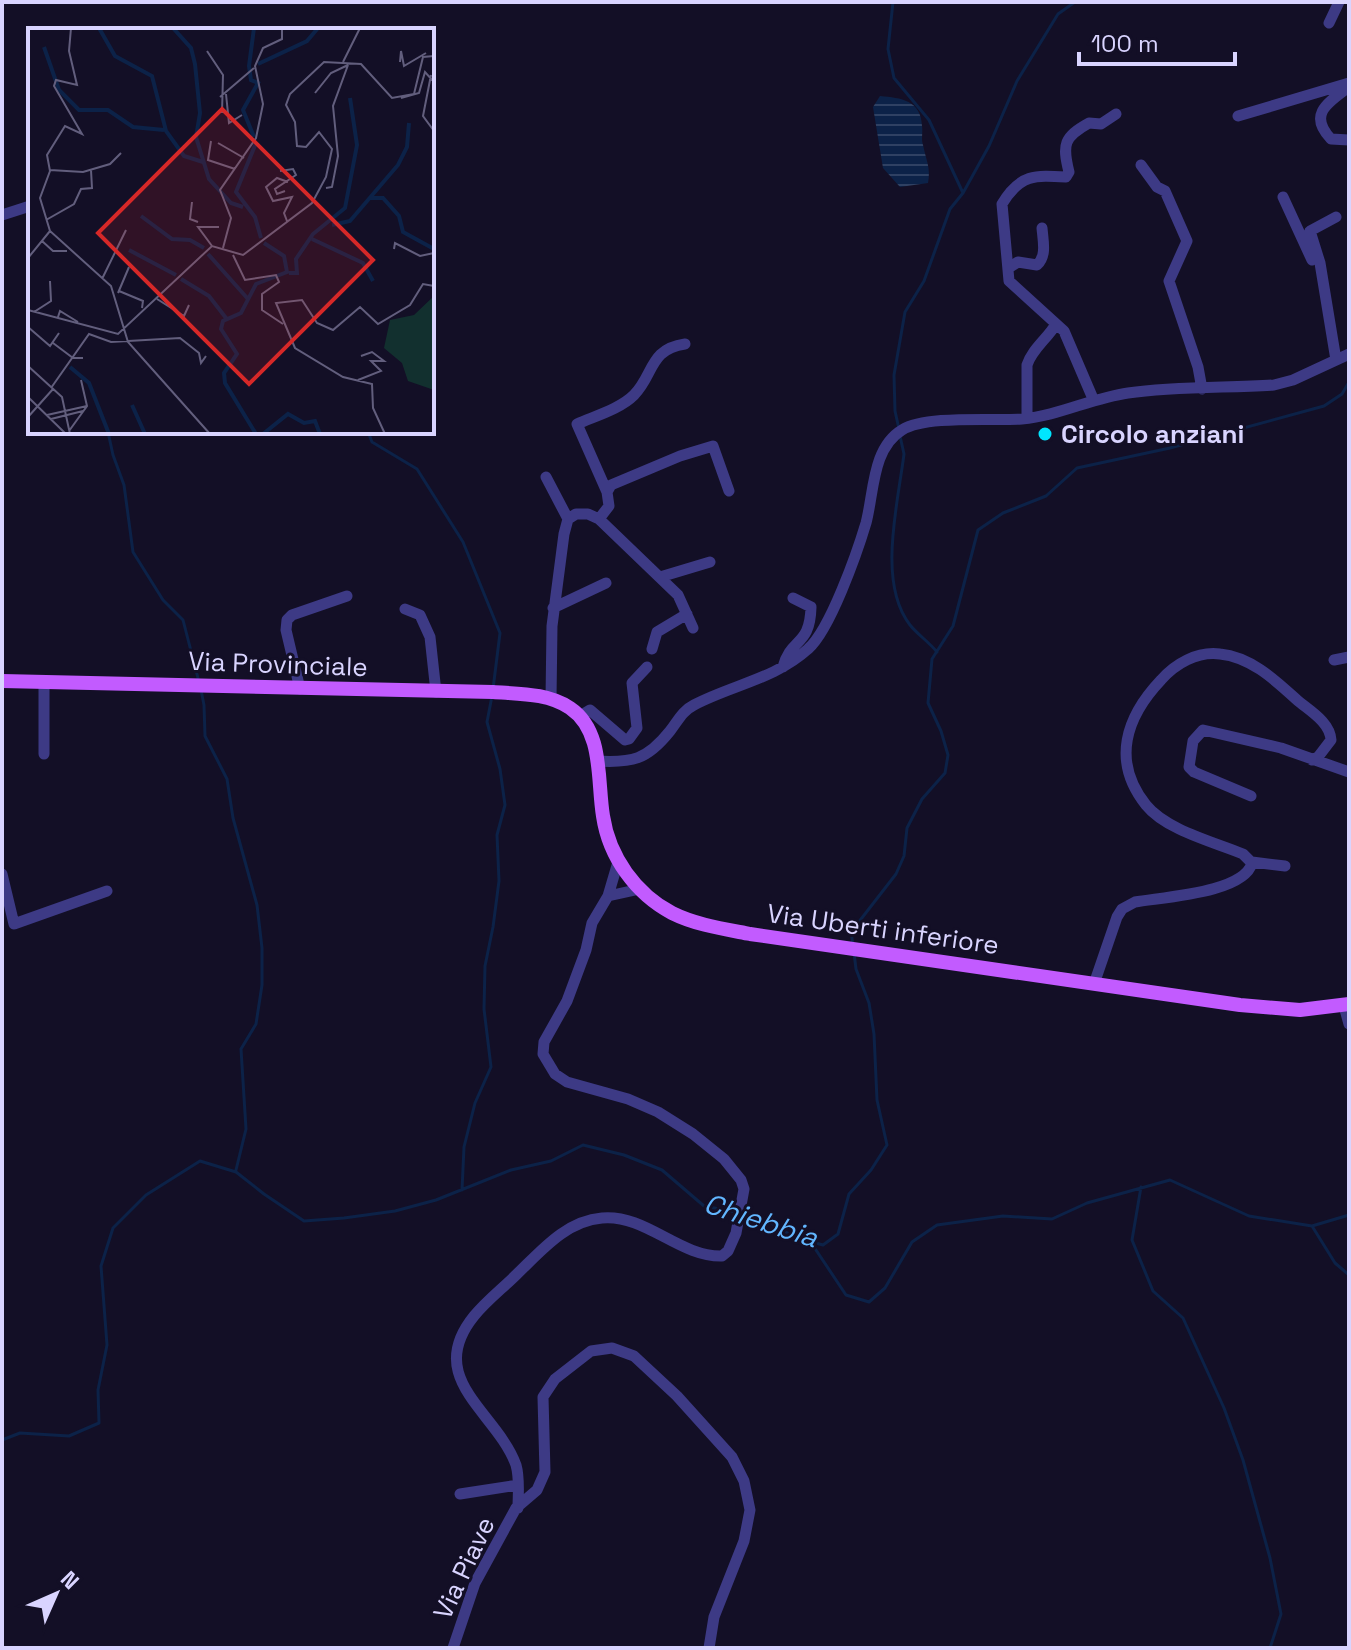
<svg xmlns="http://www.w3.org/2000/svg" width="1351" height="1650" viewBox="0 0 1351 1650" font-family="'Space Grotesk',sans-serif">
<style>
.water{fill:url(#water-rules)}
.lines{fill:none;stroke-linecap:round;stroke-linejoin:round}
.stream{stroke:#0c2248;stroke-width:3}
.minor{stroke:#3d3a85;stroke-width:11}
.major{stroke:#c25bff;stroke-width:14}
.poi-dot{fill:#00e5ff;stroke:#130f26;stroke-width:3}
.labels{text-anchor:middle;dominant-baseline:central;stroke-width:6;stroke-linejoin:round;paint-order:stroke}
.poi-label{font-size:26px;font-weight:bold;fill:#d9d4ff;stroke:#130f26;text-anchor:start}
.street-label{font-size:26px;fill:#d9d4ff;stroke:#130f26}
.water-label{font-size:28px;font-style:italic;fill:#62b6ff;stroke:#130f26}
.inset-river{fill:none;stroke:#0c2248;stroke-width:4}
.inset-road{fill:none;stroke:#625e7d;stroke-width:2}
.view{fill:#d62828;fill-opacity:0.15;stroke:#d62828;stroke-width:4}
.inset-edge{fill:none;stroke:#d9d4ff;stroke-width:4}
</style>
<defs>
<pattern id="water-rules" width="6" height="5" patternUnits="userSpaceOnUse" patternTransform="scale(2)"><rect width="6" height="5" fill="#0c2248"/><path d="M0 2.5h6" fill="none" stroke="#2f4163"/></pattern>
</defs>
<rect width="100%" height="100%" fill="#130f26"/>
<path class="water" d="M880,96C901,98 921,100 922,126C923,132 921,139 923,145C926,160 931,168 928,183L900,187L883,168L873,107Z"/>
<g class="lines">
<path class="stream" d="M893,2L888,49L894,78L929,120L963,193
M899,429L895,411L894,375L905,312L924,281L950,209L963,193L989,146L1017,81L1058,14L1075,2
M108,432L113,455L124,485L133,552L163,600L183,620L199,682
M368,432L372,442L417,469L463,542L500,633L493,689
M900,436L904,454C898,503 877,583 910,625C917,634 929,642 937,652
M201,690L204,705L205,736L227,779L233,818L257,905L262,948V985L256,1024L241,1049L246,1129L236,1170
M853,945L851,932L896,874L904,856L907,828L922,799L945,773L948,755L941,731L928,703L932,659L953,626L978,530L1003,513L1046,496L1077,468L1170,448L1324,406L1342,394L1349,382
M1141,1187L1132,1240L1153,1291L1183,1318L1224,1408L1243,1460L1270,1558L1281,1614L1270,1648
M462,1190L464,1147L475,1103L491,1067L484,1009L485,966L493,927L499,881L497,835L505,805L500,769L487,722L492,696
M1312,1226L1335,1263L1349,1275
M812,1244L846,1295L869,1302L885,1288L912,1242L937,1225L1003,1216L1052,1219L1087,1203L1170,1180L1249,1216L1312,1226L1349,1215
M2,1440L20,1433L69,1436L99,1423L98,1390L107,1345L101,1266L113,1228L146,1195L200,1161L236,1172L264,1194L304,1221L344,1218L395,1211L436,1200L511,1170L551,1161L583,1145L624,1155L662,1170L704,1206L761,1217L794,1237L823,1245L838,1234L849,1194L871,1170L887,1145L877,1100L874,1034L869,1003L856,969L854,953"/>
<path class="minor" d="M1329,23L1339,2
M1349,87C1329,102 1307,114 1331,139L1349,140
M1238,116L1349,83
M1141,165L1157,187L1165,191L1187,241L1169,281L1198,367L1202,389
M1283,197L1312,260
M2,215L30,206
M1010,267L1018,262L1037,265C1047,256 1043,241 1042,228
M1336,360L1320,263L1310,231L1336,217
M1094,401L1064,331L1009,281L1002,204C1020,174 1035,175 1066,177L1069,172C1062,144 1064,137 1089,123L1101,124L1116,114
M1027,418V365C1032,349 1048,338 1056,324
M546,477L568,519
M607,492L577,424C595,416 620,409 634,395C654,375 649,349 685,344
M599,519L609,506L607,492L611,485L680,456L713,446L729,491
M660,577L710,562
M553,608L606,583
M405,609L420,615L430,637L436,692
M652,649L657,632L687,614
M1334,660L1349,657
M783,667C791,637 810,647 811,607L793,598
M44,682V754
M300,689L286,630L287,620L292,615L347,596
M551,699L552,626L564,534L568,519L576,514H588L599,519L678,595L693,628
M580,716L590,710L625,740L629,739L637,728L632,683L647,667
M597,761C632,763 647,760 670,731C678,721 682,711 694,705C732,685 775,679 808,649C830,630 857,553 866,523C874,493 872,448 902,430C926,415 992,421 1022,419C1058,416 1092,398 1128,393C1176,386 1226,388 1274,385L1293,380L1349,354
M1251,796L1194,772L1189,767L1193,741L1203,730L1281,748L1349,772
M1252,862L1285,866
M2,874L14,924L107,891
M608,896L640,889
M1094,984L1117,917L1122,909L1135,902C1163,897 1244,893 1252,863L1243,854C1214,842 1166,830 1146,805C1111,761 1126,717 1161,680C1175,664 1197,651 1220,654C1251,657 1275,680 1297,700C1310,711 1330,722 1331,740L1318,757L1312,760
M1344,1006L1349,1024
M460,1494L518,1485
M518,1508C518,1494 520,1479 516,1465C497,1412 423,1379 474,1316C486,1301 503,1288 517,1274C542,1250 566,1221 602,1218C646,1214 679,1257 722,1256L728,1251L736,1233L744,1189L741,1180L724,1159L693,1134L658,1112L628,1099L567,1082L555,1074L543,1054L544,1042L567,1001L586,950L592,923L608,896L618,862
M453,1648L475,1583L516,1508L537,1490L545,1472L543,1397L555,1379L591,1351L612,1348L634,1356L677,1396L732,1457L744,1481L750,1510L744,1541L714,1617L709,1648"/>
<path class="major" d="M2,681L493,692C519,694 548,693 570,708C604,731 597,780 603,816C609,857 636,894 672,913C696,925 724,929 750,934L1240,1005L1300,1010L1349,1004"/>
</g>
<circle class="poi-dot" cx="1045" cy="434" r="8"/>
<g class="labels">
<g class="poi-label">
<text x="1061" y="434">Circolo anziani</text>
</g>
<g class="street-label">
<text transform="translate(278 664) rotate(2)">Via Provinciale</text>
<text transform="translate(883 929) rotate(8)">Via Uberti inferiore</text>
<text transform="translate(464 1568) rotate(-65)">Via Piave</text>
</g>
<g class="water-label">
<text transform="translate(761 1220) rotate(18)">Chiebbia</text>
</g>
</g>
<g transform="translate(28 28)">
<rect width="406" height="406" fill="#130f26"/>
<path d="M406,268V362L380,353L374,335L356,320L362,292L386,287Z" fill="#12302f"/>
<path class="inset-river" d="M71,0L87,28L124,48L138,103L156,128L175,134M145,0L163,20L167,36L172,85L168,109L181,151L203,175L215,179M226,0L221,38L223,52L230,55L215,82L226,109M16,19L31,62L51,82H80L105,99L136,102M230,36L279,13L290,0M228,115L208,164L227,189L233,210M341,170H355L371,188L375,204L406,221M113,188L144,211L162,212L176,220M304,197L322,193L370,137L379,119L381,95M284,211L335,235L345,253M101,222L148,247M180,226L220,271M261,245H269L268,231L285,206L317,180L329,117L322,70M153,251L181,268L198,290M42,339L61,355L81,406M104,377L117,406M228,406L197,355L196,345L209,326L193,301L195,293L213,285L228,256L259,244L256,228L236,215M235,406L260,386L276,395L287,393L292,406"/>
<path class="inset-road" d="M43,0L41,23L49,57L28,52L26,58L54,106L37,98L19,127L22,143L12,170L22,203L83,258L100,314L182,406M179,23L195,47L194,85M315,34L332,0M372,34L373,23L376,38L398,25M403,47L395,88L406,103M287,65L303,45L320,37M198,66L201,95L214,87M192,69L226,40M373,70L391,65L397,44L406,54M183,113L180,132L207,141M190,115L216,130M22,142L55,144L82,136L93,125M252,143L265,141L268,147L247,161L249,166L257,163M298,160L304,159L310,128L305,78L320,37M164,174L162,191L170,194M18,192L46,176L53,161L64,160L63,142M259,193L256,185L264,169L245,173L238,159L249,150L260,154M14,213L25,223H39M184,218L170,199H191M195,220L203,190L192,162L228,110L235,76L227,38L235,20L254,11V0M366,221L367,215L392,228L406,225M205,227L217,252L248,247L251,254L234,266V282L255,296M0,230L22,203M74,251L98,202M91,263L115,273L114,280M90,265L101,239M129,271L156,288L161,277M0,282L90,306L184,218L215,227L284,175L298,149L304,121L291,104L278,119L269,118L267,94L258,77L262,66L296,34L333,36L364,70L386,66L395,29L406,28M6,284L23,273L22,253M30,289L32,283L50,294M0,299L22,318L31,305M25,315L45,330H55M0,338L34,369L42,406M330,352L353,343L343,333H356L344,324L333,328M23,360L61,306L83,314L152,310L171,325L173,335L178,328M0,369L38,406M19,387L59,378M0,389L25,361M23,391L55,383M41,403L59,378L53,352M357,406L345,380L344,356L315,349L267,320L248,275L274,272L289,295L305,302L332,279L350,296L382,277L395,256L406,258"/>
<path class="view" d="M194,81L345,232L221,356L70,205Z"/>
<rect width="406" height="406" class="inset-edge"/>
</g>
<rect width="1351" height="1650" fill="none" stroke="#d9d4ff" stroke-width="8"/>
<g transform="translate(56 1594) rotate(45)" stroke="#130f26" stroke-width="6" paint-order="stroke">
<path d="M0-6L14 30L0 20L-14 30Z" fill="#d9d4ff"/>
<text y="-12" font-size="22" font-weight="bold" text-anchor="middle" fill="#d9d4ff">N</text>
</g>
<path d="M1079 52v12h156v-12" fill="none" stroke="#d9d4ff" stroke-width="4"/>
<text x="1091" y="52" font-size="24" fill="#d9d4ff" stroke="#130f26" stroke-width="6" paint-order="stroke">100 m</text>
</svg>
